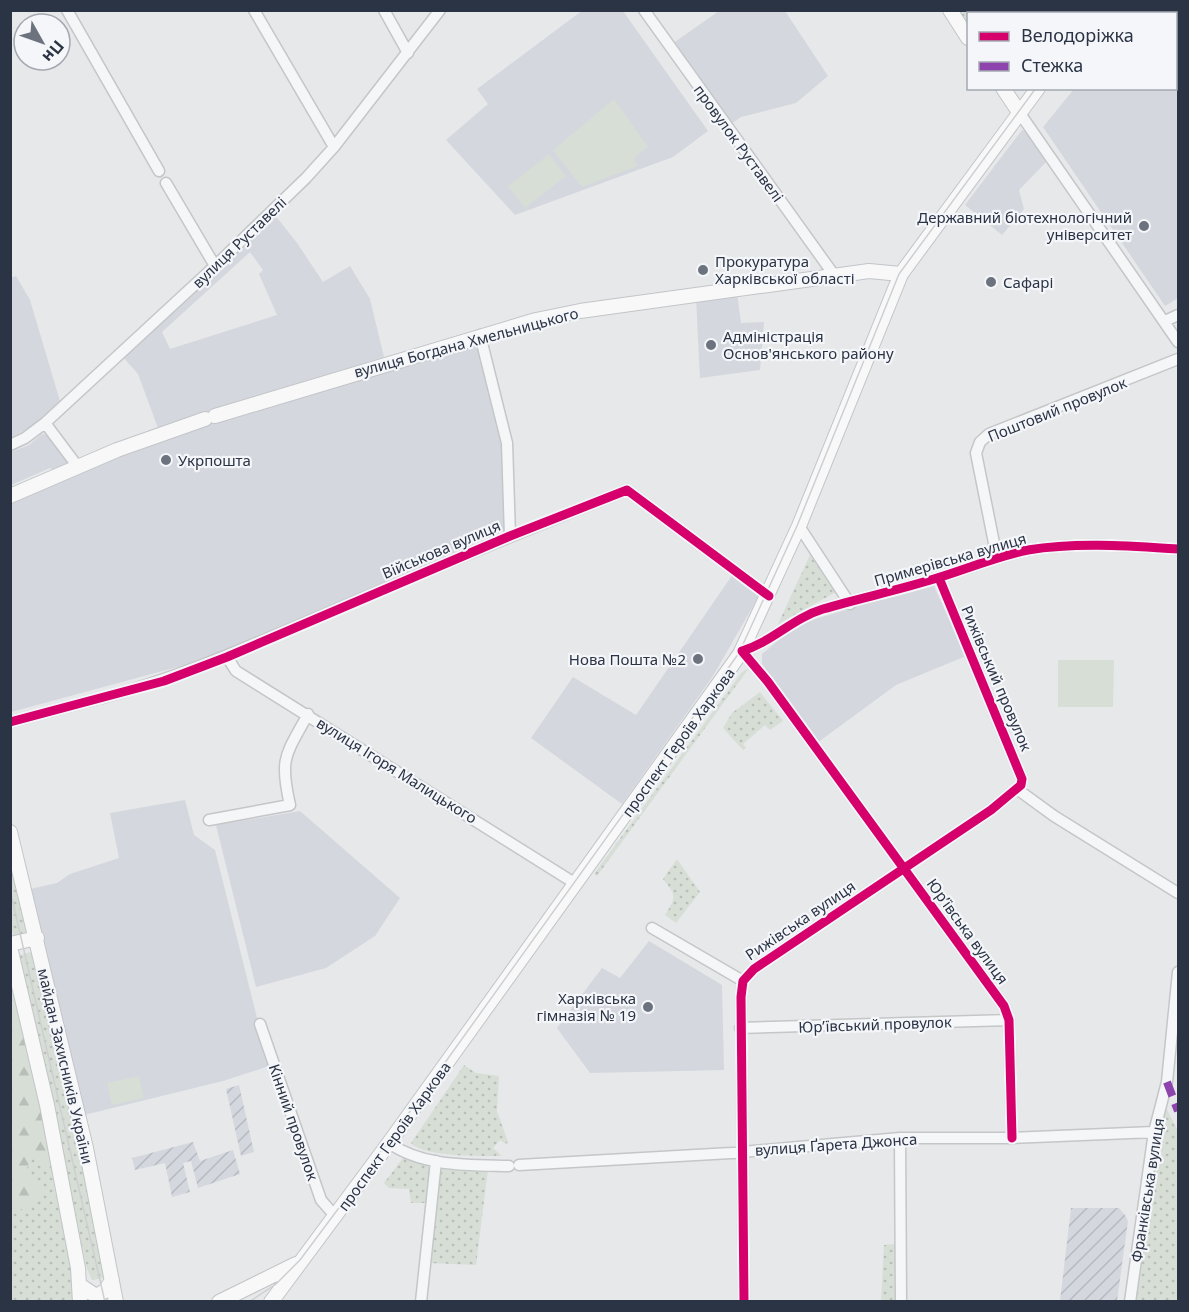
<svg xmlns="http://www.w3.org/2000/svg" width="1189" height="1312" viewBox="0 0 1189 1312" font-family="'Noto Sans',sans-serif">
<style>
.built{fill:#d4d7dd;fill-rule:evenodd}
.industrial{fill:url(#industrial-furrows)}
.grass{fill:url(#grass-dots)}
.forest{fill:url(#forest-firs)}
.pitch{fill:#d6ded6}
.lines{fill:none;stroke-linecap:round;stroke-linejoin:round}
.minor-casing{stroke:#c4c6c8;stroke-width:13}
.major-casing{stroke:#c2c5c8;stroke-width:16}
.minor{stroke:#f5f6f7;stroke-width:10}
.major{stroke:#f8f8f8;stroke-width:14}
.tram{stroke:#cecfd2;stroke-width:1.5}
.quiet{stroke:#8e44ad;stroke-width:8;stroke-dasharray:15 8;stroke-linecap:butt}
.cycleway-casing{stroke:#f4f6f9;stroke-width:13}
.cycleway{stroke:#d6006c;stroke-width:9}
.poi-dot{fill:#6c737f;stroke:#f4f6f9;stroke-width:2}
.labels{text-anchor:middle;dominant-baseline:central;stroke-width:4.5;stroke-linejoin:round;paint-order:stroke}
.street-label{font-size:15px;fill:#2b3445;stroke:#f4f6f9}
.poi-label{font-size:15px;fill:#2b3445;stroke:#f4f6f9;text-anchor:start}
</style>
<defs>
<pattern id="industrial-furrows" width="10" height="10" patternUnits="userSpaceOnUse" patternTransform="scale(1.5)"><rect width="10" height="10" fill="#d4d7dd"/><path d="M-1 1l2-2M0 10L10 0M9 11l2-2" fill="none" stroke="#b6b9bf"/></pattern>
<pattern id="grass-dots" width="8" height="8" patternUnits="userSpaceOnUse" patternTransform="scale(1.5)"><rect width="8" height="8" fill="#d6ded6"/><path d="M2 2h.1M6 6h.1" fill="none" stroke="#b8bfb9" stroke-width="1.8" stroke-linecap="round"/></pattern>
<pattern id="forest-firs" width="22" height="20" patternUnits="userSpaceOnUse" patternTransform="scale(1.5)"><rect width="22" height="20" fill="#d6ded6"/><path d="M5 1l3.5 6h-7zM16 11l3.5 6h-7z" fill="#b8bfb9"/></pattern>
</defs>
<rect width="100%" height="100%" fill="#e6e8ea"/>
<path class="built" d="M583,10L623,11L708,131L673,157L515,215L446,140L488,104L477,89Z
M719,11H785L828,76L796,103L741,117L731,124L672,44Z
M1176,32L1178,38V298L1165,306L1043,127L1074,89L1176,88Z
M1022,130L1029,133L1048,160L1019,190L1024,209L1002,235L965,205Z
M275,215L297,243L323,282L350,266L370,299L384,357L158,428L138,374L122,356ZM250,252L263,270L259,274L277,315L170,349L162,332Z
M16,276L30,300L60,401L31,427L11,437L10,278Z
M737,293L741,323L764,322L760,370L700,378L696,298Z
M479,344L506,445L507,534L218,656L11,712V503L117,455L174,433Z
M42,434L49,435L69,462L68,465L54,470L50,468L11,485V452L29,445Z
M733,574L759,594L756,601L713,676L622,804L531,738L573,677L636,715Z
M933,584L966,656L896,685L817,743L762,664V654L786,634L809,621Z
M185,800L194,835L215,850L269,1066L223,1081L84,1115L30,889L57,883L70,874L119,858L110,813Z
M300,811L400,898L375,936L326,968L256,987L216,825Z
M649,941L722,985L724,1070L590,1073L557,1028L602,968L620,978Z"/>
<path class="industrial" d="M239,1085L254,1152L241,1156L226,1089Z
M193,1142L200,1161L233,1150L240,1174L198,1188L191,1161L183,1163L190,1192L172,1197L165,1163L135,1170L132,1158Z
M1071,1208H1119L1125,1215L1128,1221L1117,1301H1060Z"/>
<path class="grass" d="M956,11H1084L1081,14H968V30Z
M810,555L836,592L778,624Z
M749,668L597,876L594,874L742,672Z
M760,692L783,721L770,730L765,725L743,744L746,748L743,750L723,728L732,713Z
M10,853L29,933L14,937L10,924Z
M677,859L700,892L676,923L665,915C676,897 677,896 663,879Z
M34,951L90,1194L104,1273L103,1278L92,1280L87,1269L17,956Z
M10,964L45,1114L54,1186L72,1270L73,1301H11Z
M464,1065L476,1073L499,1076L497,1111L508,1142L506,1144L500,1140L493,1148L502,1156C482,1156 423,1157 411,1143Z
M1164,1104L1178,1131V1301L1134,1302Z
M403,1158L431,1166L428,1203H411L409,1189L389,1188L384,1183Z
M438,1164L488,1169L476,1265L429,1263Z
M896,1244V1301L881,1302L884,1245Z"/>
<path class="forest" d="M10,969L53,1152L49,1166L37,1160L35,1150L24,1175L45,1188C37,1203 27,1212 10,1210Z"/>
<path class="pitch" d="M614,99L648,147L634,158L638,166L582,187L553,150Z
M549,154L566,176L525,208L508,186Z
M1058,660H1114L1113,707H1058Z
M139,1076L144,1098L112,1105L107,1083Z"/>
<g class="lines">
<defs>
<path id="minor" d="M67,10L159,171
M254,10L334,147
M384,10L408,53
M644,10L834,275
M1019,112L1178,342
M166,183L215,266
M1165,321L1178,315
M480,335L507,443L510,536
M45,423L78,467
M10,445L25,438L45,423L215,266L306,178L334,147L440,10
M799,526L850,604
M997,558L976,453L980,442L989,434L1178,359
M227,657L236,671L576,884
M102,698C185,676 261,641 340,608C435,567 531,528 627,490L769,596
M10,722L97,699
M1017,789L1054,816L1178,893
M209,820L290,805C279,757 286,755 308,714
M652,928L743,981
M260,1024L321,1200L335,1216
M740,1028L1009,1020
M900,1138L901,1302
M1012,1138L1009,1020L1004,1006L768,682L742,651C772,642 793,618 823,609C860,598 899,590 937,578C967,569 997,556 1028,550C1077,542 1129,546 1178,549
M389,1143C423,1167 469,1165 509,1166
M519,1165L731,1153L900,1138H1012L1154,1132
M421,1302L436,1161
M744,1302L741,997L743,981L754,969L991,810L1021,785L1022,779L939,578
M1130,1302L1154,1132L1167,1082L1178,972"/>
<path id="major" d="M950,10L968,38
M1098,14L1100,10
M1003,88L1019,112
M215,416L536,320L580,311L869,271L901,274
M10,496L117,450L205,419
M10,832L86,1148L116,1302
M10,944L37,938
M10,947L47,1105L78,1268L80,1302
M81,1286L96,1296L105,1291L112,1280
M219,1302L296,1264
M271,1302L389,1143L740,654L799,526L901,274L1038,88"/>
</defs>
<use href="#minor" class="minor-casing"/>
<use href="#major" class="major-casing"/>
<use href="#minor" class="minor"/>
<use href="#major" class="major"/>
<path class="tram" d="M1100,14L1102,10
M10,890L105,1302
M249,1302L276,1284L300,1260L388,1142L739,653L797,526L899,274L1036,88"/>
<path class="quiet" d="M1167,1082L1178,1111"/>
<defs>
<path id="cycleway" d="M10,722L164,681L227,657L510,536L627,490L769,596
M1012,1138L1009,1020L1004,1006L768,682L742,651C772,642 793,618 823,609C860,598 899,590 937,578C967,569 997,556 1028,550C1077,542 1129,546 1178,549
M744,1302L741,997L743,981L754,969L991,810L1021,785L1022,779L939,578"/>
</defs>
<use href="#cycleway" class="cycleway-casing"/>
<use href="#cycleway" class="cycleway"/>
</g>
<g class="poi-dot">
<circle cx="1144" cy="226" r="6"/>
<circle cx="703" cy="270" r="6"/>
<circle cx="991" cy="282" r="6"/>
<circle cx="711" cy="345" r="6"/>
<circle cx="166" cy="460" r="6"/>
<circle cx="698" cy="659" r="6"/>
<circle cx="648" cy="1007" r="6"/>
</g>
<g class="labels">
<g class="street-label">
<text transform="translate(739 143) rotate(54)">провулок Руставелі</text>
<text transform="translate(239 242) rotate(-44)">вулиця Руставелі</text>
<text transform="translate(466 342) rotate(-15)">вулиця Богдана Хмельницького</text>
<text transform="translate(1057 409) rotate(-22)">Поштовий провулок</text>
<text transform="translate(441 549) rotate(-23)">Військова вулиця</text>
<text transform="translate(950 559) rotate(-16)">Примерівська вулиця</text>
<text transform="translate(997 678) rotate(67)">Рижівський провулок</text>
<text transform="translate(678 742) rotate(-54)">проспект Героїв Харкова</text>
<text transform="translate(397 770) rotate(32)">вулиця Ігоря Малицького</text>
<text transform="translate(800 920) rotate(-34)">Рижівська вулиця</text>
<text transform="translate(968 931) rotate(54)">Юр’ївська вулиця</text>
<text transform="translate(875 1024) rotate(-2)">Юр’ївський провулок</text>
<text transform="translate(66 1066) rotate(77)">майдан Захисників України</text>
<text transform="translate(294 1122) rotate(71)">Кінний провулок</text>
<text transform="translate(394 1136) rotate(-54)">проспект Героїв Харкова</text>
<text transform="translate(836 1144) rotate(-4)">вулиця Ґарета Джонса</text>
<text transform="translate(1147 1190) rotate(-81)">Франківська вулиця</text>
</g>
<g class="poi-label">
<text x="1132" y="217" text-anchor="end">Державний біотехнологічний<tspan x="1132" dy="17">університет</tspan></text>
<text x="715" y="261">Прокуратура<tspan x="715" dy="17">Харківської області</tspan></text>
<text x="1003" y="282">Сафарі</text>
<text x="723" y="336">Адміністрація<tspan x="723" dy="17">Основ'янського району</tspan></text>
<text x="178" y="460">Укрпошта</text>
<text x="686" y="659" text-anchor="end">Нова Пошта №2</text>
<text x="636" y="998" text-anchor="end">Харківська<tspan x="636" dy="17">гімназія № 19</tspan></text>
</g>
</g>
<rect width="1189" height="1312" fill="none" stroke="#2b3445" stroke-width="24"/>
<rect x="967" y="12" width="210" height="78" fill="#f4f6f9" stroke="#a4a8b1" stroke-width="1.5"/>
<rect x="979" y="32" width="30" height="9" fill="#d6006c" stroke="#a4a8b1" stroke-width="1.5"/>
<text x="1021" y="42" font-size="18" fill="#2b3445">Велодоріжка</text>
<rect x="979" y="62" width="30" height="9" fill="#8e44ad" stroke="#a4a8b1" stroke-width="1.5"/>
<text x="1021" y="72" font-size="18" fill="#2b3445">Стежка</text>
<g transform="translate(42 42) rotate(130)"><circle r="28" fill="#f4f6f9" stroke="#a4a8b1" stroke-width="1.5"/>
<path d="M0-4.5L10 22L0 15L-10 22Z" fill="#6c737f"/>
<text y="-9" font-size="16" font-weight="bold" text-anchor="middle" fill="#2b3445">Пн</text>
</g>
</svg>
